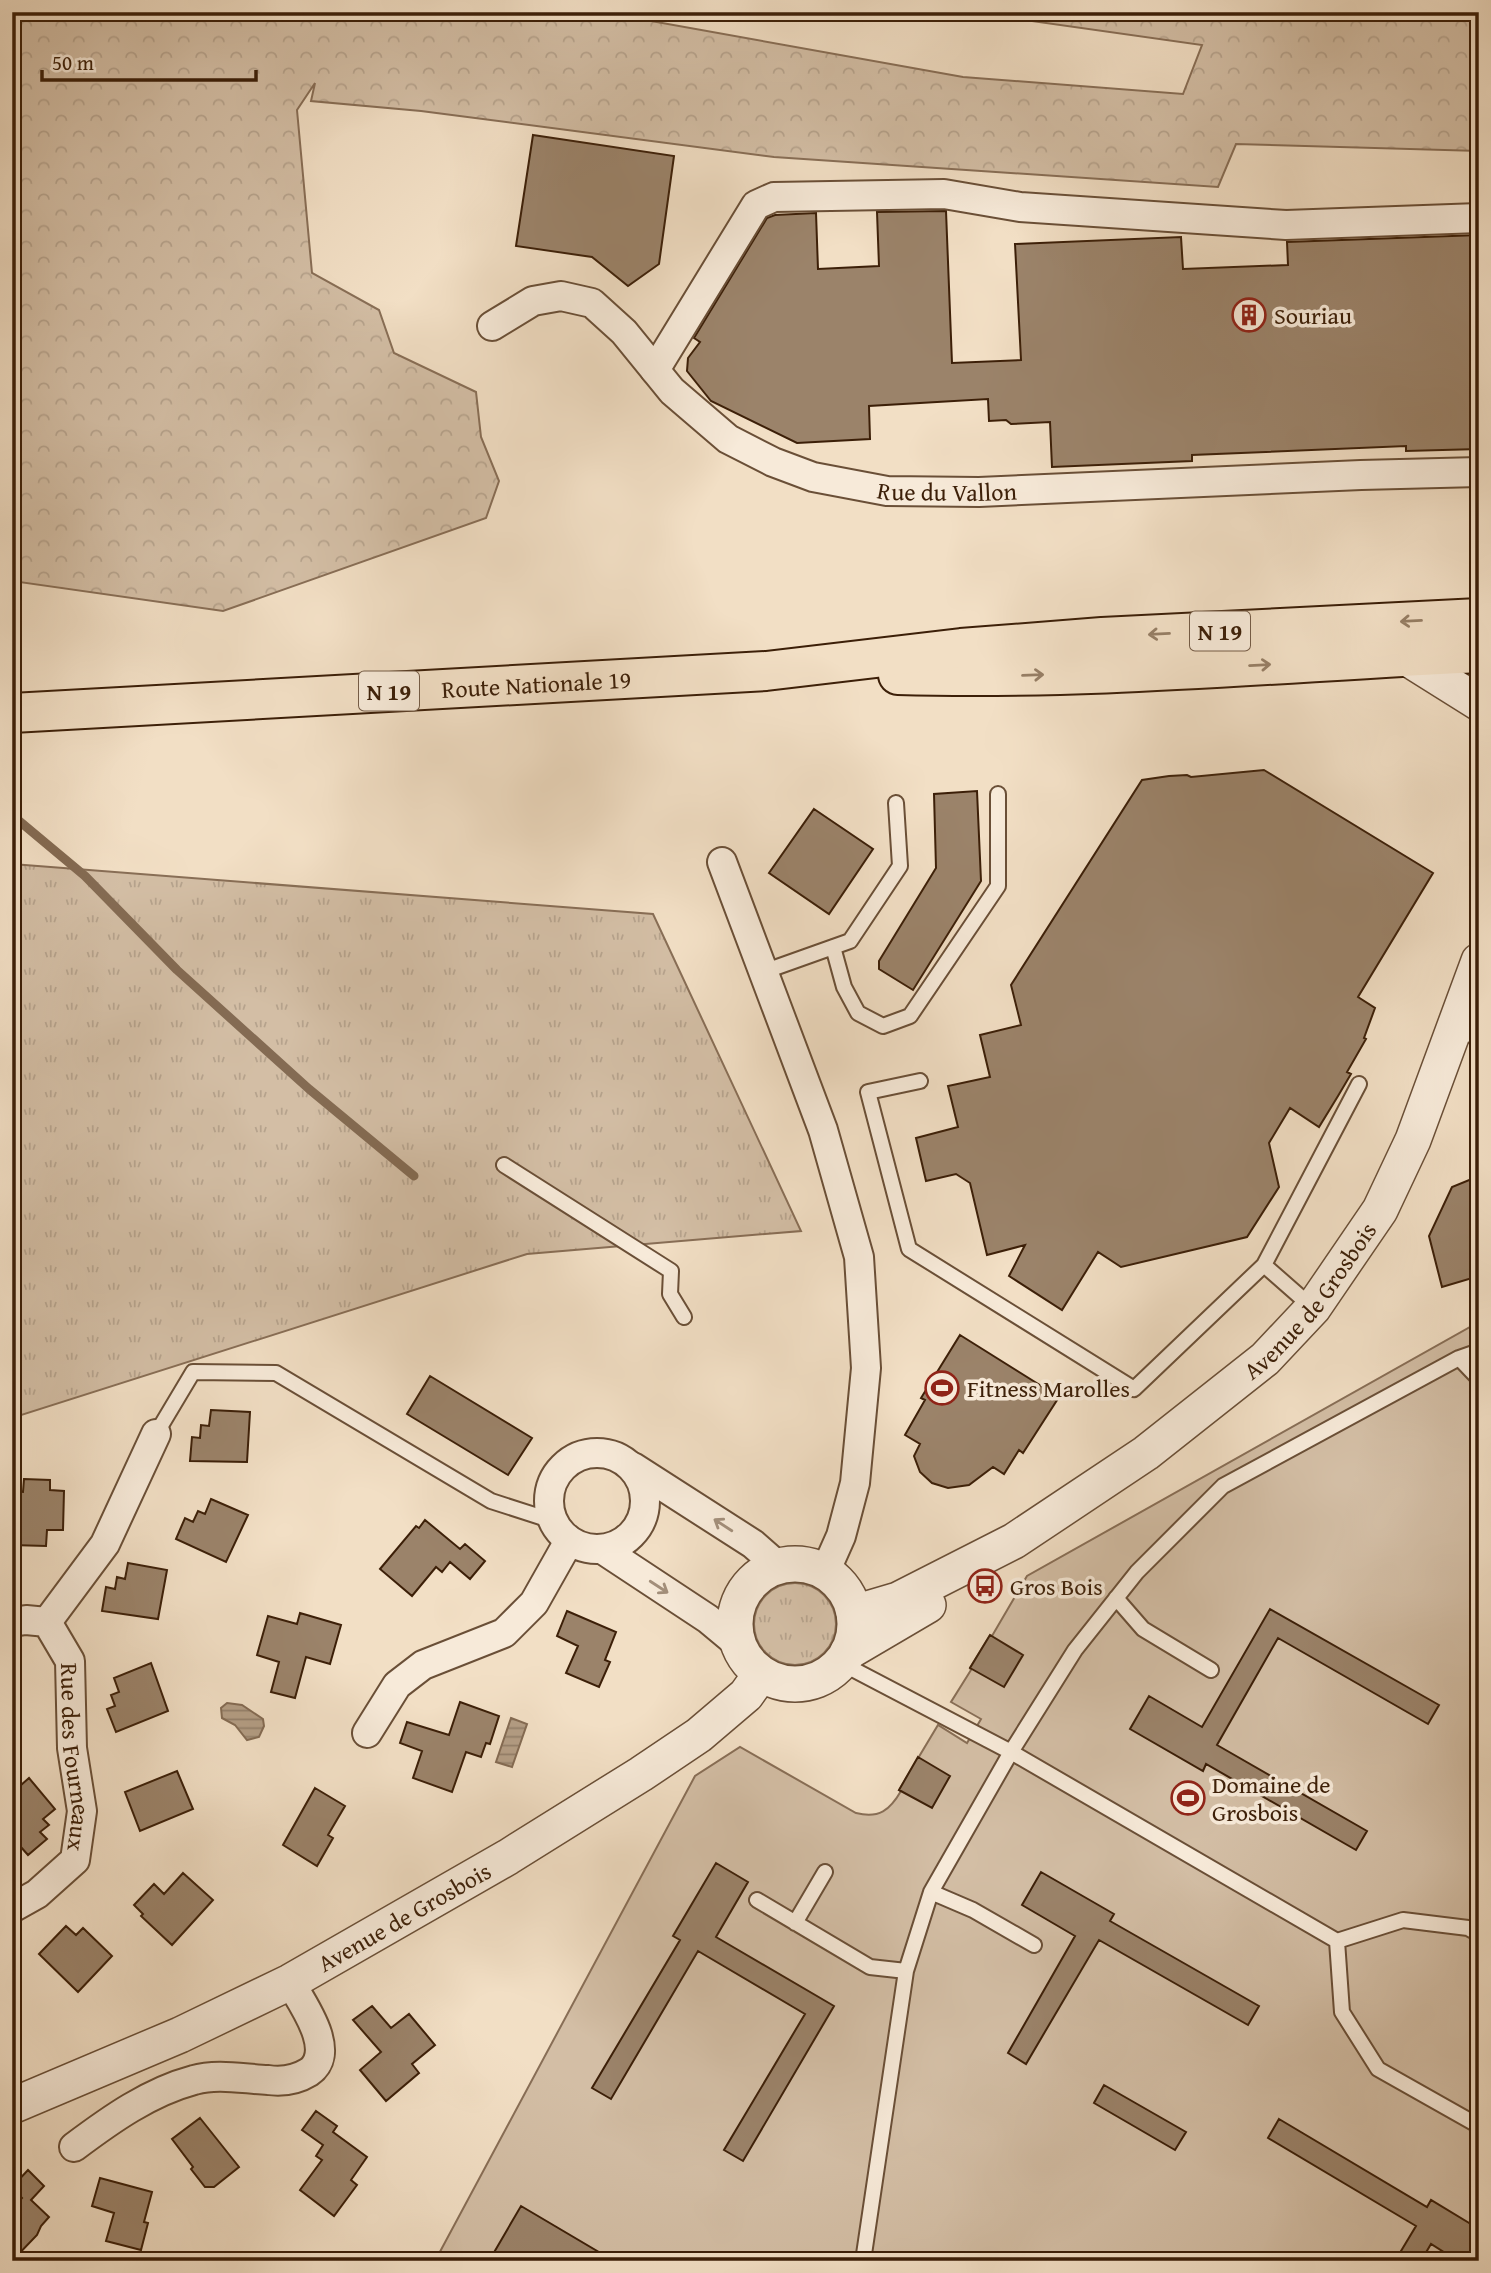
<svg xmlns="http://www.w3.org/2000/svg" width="1491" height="2273" viewBox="0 0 1491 2273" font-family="'Gentium Book Plus',serif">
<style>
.grass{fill:url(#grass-tufts);stroke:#886e56;stroke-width:2}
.forest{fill:url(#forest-crowns);stroke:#886e56;stroke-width:2}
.pitch{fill:#d3bea5;stroke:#886e56;stroke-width:2}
.water{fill:url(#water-rules);stroke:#846b53;stroke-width:2}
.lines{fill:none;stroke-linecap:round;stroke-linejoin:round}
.stream{stroke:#846b53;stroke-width:9}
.building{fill:#9b836a;stroke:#3c1f08;stroke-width:2}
.service-casing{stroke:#6a4f37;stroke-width:18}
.minor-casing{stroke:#6a4f37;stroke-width:32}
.tertiary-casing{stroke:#6a4f37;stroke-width:38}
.primary-casing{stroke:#3c1f08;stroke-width:42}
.service{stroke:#f7ead9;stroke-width:14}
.minor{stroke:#f7ead9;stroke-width:28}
.tertiary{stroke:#f7ead9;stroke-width:35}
.primary{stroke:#f2dfc5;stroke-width:38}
.oneway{stroke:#977f66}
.oneway2{stroke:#a38f7b}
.labels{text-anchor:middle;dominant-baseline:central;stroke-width:7;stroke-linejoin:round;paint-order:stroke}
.shield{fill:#f7ead9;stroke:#745c47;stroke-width:2}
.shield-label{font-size:23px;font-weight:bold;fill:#3c1f08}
.poi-label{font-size:24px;fill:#3c1f08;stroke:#f7ead9;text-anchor:start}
.street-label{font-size:24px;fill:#3c1f08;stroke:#f7ead9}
</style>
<defs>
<pattern id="grass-tufts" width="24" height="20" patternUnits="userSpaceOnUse" patternTransform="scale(1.75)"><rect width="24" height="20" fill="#d3bea5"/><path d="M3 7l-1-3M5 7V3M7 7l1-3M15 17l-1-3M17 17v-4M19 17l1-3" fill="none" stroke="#b6a38d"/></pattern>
<pattern id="forest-crowns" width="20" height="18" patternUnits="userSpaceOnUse" patternTransform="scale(1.75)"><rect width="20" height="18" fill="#d3bea5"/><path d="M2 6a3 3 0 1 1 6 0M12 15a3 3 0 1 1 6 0" fill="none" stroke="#b6a38d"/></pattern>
<pattern id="water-rules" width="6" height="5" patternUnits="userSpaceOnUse" patternTransform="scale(1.75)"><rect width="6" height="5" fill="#b49e85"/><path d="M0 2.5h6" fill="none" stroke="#94806b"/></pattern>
</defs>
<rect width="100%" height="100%" fill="#f2dfc5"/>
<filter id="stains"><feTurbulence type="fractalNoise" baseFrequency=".00286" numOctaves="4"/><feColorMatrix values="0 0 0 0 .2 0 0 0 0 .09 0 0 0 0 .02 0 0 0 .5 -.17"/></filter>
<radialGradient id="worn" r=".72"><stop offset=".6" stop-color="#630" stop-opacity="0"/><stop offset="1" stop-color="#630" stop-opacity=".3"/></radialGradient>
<path class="grass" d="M12,864L653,914L801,1231L527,1254L12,1418Z
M754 1624a41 41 0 1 1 82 0a41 41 0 1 1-82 0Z"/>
<path class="forest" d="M12,12H601L963,77L1183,94L1202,45L968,12H1479V151L1236,144L1218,187L774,157L421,111L311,101L315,83L297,110L312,273L379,310L394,353L476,392L481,437L499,481L486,518L223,611L12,581Z"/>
<path class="pitch" d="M1479,1322V2261H435L695,1776L740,1747L856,1813C879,1819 890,1810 901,1791L899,1790L938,1725L967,1743L981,1719L951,1702L971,1670L970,1668L990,1635L992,1636L1027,1576Z"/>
<path class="water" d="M227,1703L242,1705L263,1719L264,1726L259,1737L247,1740L235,1725L222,1718L221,1708Z
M511,1718L527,1724L512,1767L496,1762Z"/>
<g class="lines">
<path class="stream" d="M12,815L85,876L177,970L309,1089L414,1176"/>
</g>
<path class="building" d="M533,135L674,156L659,264L628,286L592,257L516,246Z
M946,211L952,363L1021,360L1015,244L1181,237L1183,269L1288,265L1287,242L1479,235V449L1406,451V446L1192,455V461L1052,467L1050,422L1011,424L1006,420L989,421L988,399L869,406L870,439L797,443L711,401L687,371L688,358L700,342L694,338L767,218L775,215L816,213L818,269L879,266L877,212Z
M1264,770L1433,873L1358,997L1375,1008L1364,1038L1366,1039L1347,1072L1351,1074L1338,1096L1319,1127L1290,1108L1269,1143L1279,1187L1247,1237L1121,1267L1098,1252L1062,1310L1009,1276L1025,1245L987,1255L970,1183L956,1174L926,1181L916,1138L958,1127L948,1086L990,1077L980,1035L1021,1025L1011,985L1142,780L1169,776L1187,775L1191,777Z
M977,791L981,881L913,990L879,969V961L936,868L934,794Z
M814,809L873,849L829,914L769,873Z
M1479,1176V1276L1442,1287L1429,1236L1452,1187Z
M960,1335L1059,1397L1023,1453L1019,1450L1004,1474L993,1467L969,1485L948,1488L932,1483L920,1472L914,1456L920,1444L905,1435L925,1400L921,1398Z
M430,1376L532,1438L508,1475L407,1414Z
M211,1410L250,1412L247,1462L190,1461L192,1437L200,1438L201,1425L209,1426Z
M24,1479L50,1480V1490L64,1491L63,1530H47L46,1546L12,1545V1491L23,1492Z
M211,1499L248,1515L226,1562L176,1539L185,1518L193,1522L198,1511L205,1514Z
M425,1520L460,1549L465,1544L485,1561L470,1579L450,1562L442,1572L436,1567L412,1596L380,1569L416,1526L419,1528Z
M128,1563L167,1570L158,1619L102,1611L106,1587L115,1589L117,1577L125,1579Z
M1270,1609L1439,1705L1428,1724L1278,1638L1217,1745L1367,1831L1356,1850L1206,1764L1203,1771L1130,1729L1149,1696L1202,1727Z
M567,1611L616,1632L605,1660L610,1662L599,1687L566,1673L578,1646L557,1636Z
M300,1613L341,1625L330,1664L306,1657L295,1698L271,1692L279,1662L257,1655L268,1616L297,1624Z
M990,1635L1023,1655L1004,1687L970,1668Z
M151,1663L168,1711L116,1732L107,1709L115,1706L111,1695L119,1692L114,1678Z
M460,1702L499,1716L490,1744L486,1743L481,1757L466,1752L452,1792L413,1778L422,1751L400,1743L407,1722L449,1735Z
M918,1757L950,1776L932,1808L899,1790Z
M177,1771L193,1809L140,1831L125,1792Z
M29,1778L55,1809L43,1819L49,1825L40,1832L47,1839L28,1855L12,1837V1793Z
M315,1788L345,1806L328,1835L333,1838L317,1866L283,1845Z
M716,1863L748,1882L716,1937L834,2006L743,2161L724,2150L805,2014L698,1951L611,2099L592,2088L680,1940L673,1936Z
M1041,1872L1114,1914L1110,1921L1259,2006L1248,2025L1099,1940L1026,2064L1008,2053L1075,1936L1022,1905Z
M183,1873L213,1900L172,1945L141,1916L143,1914L134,1905L154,1884L164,1894Z
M66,1926L76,1935L83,1928L112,1956L78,1992L39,1954Z
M372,2006L391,2028L409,2014L435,2045L412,2064L419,2073L386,2101L360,2070L381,2052L353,2020Z
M1104,2085L1186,2132L1175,2150L1094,2103Z
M316,2111L337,2126L333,2132L367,2157L351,2180L357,2185L334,2216L300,2190L322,2160L316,2156L323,2145L302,2130Z
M200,2118L239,2167L214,2187H205L191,2169L193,2167L172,2139Z
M1279,2119L1427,2207L1431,2200L1479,2229V2261H1458L1431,2244L1421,2261H1395L1416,2226L1268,2138Z
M28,2170L44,2186L31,2200L49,2217L41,2226L37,2235L12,2261V2209L22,2198L12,2187Z
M100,2178L152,2192L144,2222L148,2223L141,2250L106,2241L114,2213L92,2206Z
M521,2206L614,2261H489Z"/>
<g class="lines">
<defs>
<path id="service" d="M833,947L844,987L858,1013L883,1026L910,1016L998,886V794
M763,972L850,941L900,866L896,803
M1454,1029L1479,1038
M920,1081L868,1092L909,1249L1134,1389L1264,1265L1359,1084
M504,1165L671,1271L670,1294L684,1317
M1264,1265L1313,1308
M1459,1358L1479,1379
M156,1434L193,1372L276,1373L491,1501L553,1521
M1116,1598L1143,1629L1211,1670
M841,1663L1011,1752L1337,1941
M931,1892L973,1910L1034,1945
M757,1900L870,1967L906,1971
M795,1923L825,1872
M1479,1934L1468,1928L1403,1920L1337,1941L1342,2012L1378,2069L1479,2126
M863,2261L906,1971L931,1892L1011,1752L1075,1650L1137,1572L1223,1486L1459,1358L1479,1351"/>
<g id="minor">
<path id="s1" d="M492,326L533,301L561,296L592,303L624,332L672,391L728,439L773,462L813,477L887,491L979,492L1361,475L1479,472"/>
<path d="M655,370L756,205L774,197L944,194L1020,207L1286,225L1479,218"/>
<path d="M722,862L823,1130L859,1257L866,1368L855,1483L841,1536L825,1572"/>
<circle cx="597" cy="1501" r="48"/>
<path d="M633,1467L753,1544L778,1566"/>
<path d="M602,1549L708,1619L738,1644"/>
<path id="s2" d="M12,1622L26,1620L47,1622L70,1661L72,1748L82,1811L75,1860L37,1894L12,1908"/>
<path d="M47,1622L105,1544L156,1434"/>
<path d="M367,1733L397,1685L423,1665L504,1633L534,1603L569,1541"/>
<path d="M74,2147C110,2120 149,2092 194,2080C217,2073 244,2079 268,2080C283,2082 296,2080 309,2072C338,2052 302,2003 290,1982"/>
</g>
<g id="tertiary">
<path d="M1404,656L1479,703"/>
<circle cx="795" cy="1624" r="60"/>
<path id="s3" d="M854,1613L898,1600L1014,1541L1146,1453L1265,1359L1313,1308L1380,1210L1413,1140L1479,961"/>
<path d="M848,1652L928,1605"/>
<path id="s4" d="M12,2106L180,2035L290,1982L508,1857L641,1774L699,1735L746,1695L761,1674"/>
</g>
<g id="primary">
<path d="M898,675C1091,681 1286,662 1479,653"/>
<path id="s5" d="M12,713L766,671L961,648L1102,637L1479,618"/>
</g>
</defs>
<use href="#service" class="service-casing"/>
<use href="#minor" class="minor-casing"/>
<use href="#tertiary" class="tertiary-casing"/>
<use href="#primary" class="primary-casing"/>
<use href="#service" class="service"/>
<use href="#minor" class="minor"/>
<use href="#tertiary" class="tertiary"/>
<use href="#primary" class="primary"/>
</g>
<defs><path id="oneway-shaft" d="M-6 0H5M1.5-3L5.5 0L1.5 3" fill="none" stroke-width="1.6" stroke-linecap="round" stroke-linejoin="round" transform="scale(1.75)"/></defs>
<g class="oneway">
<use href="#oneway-shaft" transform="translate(1411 621) rotate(177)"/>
<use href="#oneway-shaft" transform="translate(1159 634) rotate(177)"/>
<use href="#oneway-shaft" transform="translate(1260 665) rotate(-3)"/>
<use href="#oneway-shaft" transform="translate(1033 675) rotate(-2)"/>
</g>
<g class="oneway2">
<use href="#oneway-shaft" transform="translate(723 1525) rotate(-147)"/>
<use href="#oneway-shaft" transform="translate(659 1587) rotate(33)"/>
</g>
<defs>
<symbol id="building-ring" viewBox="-11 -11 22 22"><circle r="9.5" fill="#f7ead9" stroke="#8f2418" stroke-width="1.5"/><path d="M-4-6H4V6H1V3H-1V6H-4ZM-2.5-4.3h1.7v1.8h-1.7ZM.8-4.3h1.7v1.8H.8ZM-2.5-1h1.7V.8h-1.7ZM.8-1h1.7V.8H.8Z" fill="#8f2418"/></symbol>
<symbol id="stadium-ring" viewBox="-11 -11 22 22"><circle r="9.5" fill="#f7ead9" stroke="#8f2418" stroke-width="1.5"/><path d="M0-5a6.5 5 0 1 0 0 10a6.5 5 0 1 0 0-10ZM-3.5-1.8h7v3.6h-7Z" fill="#8f2418"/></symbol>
<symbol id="bus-ring" viewBox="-11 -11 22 22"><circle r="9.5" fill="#f7ead9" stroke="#8f2418" stroke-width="1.5"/><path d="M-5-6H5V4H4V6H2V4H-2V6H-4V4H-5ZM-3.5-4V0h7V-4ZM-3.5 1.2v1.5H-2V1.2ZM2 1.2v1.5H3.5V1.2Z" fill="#8f2418"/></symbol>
</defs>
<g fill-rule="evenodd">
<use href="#building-ring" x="1230" y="296" width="38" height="38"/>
<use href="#stadium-ring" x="923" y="1369" width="38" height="38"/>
<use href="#bus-ring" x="966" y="1567" width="38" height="38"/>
<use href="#stadium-ring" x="1169" y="1779" width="38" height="38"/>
</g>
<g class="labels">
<g class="shield">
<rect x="1190" y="611.5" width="60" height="39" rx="5"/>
<rect x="359" y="671.5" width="60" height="39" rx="5"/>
</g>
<g class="shield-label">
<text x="1220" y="631">N 19</text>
<text x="389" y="691">N 19</text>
</g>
<g class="poi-label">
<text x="1274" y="315">Souriau</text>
<text x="967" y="1388">Fitness Marolles</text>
<text x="1010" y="1586">Gros Bois</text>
<text x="1212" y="1784">Domaine de<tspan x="1212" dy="28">Grosbois</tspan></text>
</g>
<g class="street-label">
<text stroke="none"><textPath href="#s1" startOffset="530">Rue du Vallon</textPath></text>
<text stroke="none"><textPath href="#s5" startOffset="525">Route Nationale 19</textPath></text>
<text stroke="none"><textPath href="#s3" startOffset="560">Avenue de Grosbois</textPath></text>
<text stroke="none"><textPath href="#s2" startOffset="177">Rue des Fourneaux</textPath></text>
<text stroke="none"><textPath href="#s4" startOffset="436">Avenue de Grosbois</textPath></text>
</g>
</g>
<rect width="1491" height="2273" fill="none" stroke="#f2dfc5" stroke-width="42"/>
<rect x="14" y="14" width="1463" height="2245" fill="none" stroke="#3c1f08" stroke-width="3.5"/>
<rect x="21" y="21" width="1449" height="2231" fill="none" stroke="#3c1f08" stroke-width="2"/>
<path d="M42 70v10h214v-10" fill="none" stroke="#3c1f08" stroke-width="3.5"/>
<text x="52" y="70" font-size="21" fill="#3c1f08" stroke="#f7ead9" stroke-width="5" paint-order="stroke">50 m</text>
<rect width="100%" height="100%" filter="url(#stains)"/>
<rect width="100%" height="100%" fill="url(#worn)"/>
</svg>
